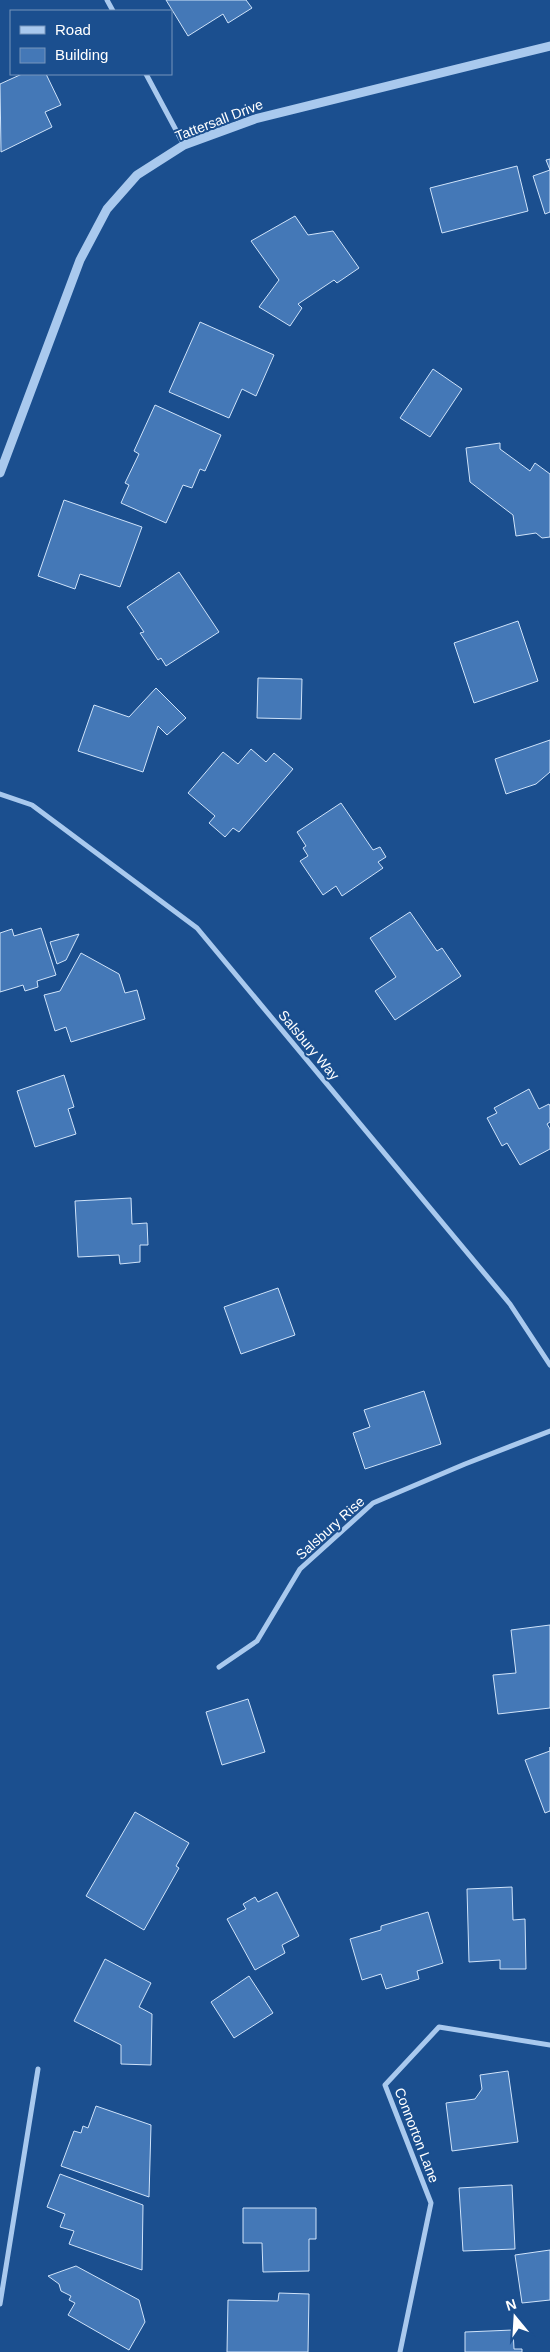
<svg xmlns="http://www.w3.org/2000/svg" width="550" height="2352" viewBox="0 0 550 2352" font-family="Arial,sans-serif">
<style>
.building{fill:#4478b7;stroke:#cfe3fa}
.lines{fill:none;stroke-linecap:round;stroke-linejoin:round}
.minor{stroke:#a9c9ee;stroke-width:5}
.tertiary{stroke:#a9c9ee;stroke-width:9}
.labels{text-anchor:middle;dominant-baseline:central;stroke-width:4;stroke-linejoin:round;paint-order:stroke}
.street-label{font-size:14px;fill:#fff;stroke:#1b4f8f}
</style>
<rect width="100%" height="100%" fill="#1b4f8f"/>
<path class="building" d="M166,0H246L252,8L228,23L223,14L188,36Z
M22,74H46L61,105L45,112L52,127L1,152L0,84Z
M550,159V212L545,214L533,176L550,170L546,160Z
M517,166L528,211L442,233L430,188Z
M295,216L308,235L333,231L359,268L337,283L334,280L298,304L302,308L290,326L259,307L279,280L251,241Z
M200,322L274,355L256,396L242,389L229,418L169,392Z
M433,369L462,389L430,437L400,418Z
M155,405L221,435L205,471L200,469L192,488L183,485L166,523L121,503L129,485L125,483L139,454L134,451Z
M500,443V449L530,471L535,463L550,474V537L542,538L536,533L516,536L513,515L470,482L466,448Z
M64,500L142,527L120,587L80,574L75,589L38,576Z
M179,572L219,632L166,666L161,658L158,660L140,633L144,632L127,607Z
M518,621L538,681L474,703L454,643Z
M258,678L302,679L301,719L257,718Z
M156,688L186,718L167,735L158,726L143,772L78,751L94,705L129,717Z
M550,740V772L536,784L506,794L495,759Z
M251,749L266,762L274,753L293,769L239,832L233,828L225,837L209,823L215,816L188,793L223,752L238,764Z
M341,803L373,850L380,847L386,857L378,862L383,868L342,896L336,886L323,895L300,861L308,856L303,848L306,846L297,832Z
M410,912L437,951L442,948L461,976L395,1020L375,991L396,977L370,938Z
M41,928L56,975L37,981L38,987L25,991L23,985L0,992V933L12,929L14,936Z
M79,934L66,960L57,964L50,942Z
M81,953L119,974L125,993L137,990L145,1019L71,1042L66,1027L55,1031L44,995L60,991Z
M64,1075L74,1107L68,1109L76,1134L35,1147L17,1091Z
M529,1089L539,1109L549,1104L550,1106V1122L547,1124L550,1129V1149L520,1165L507,1143L502,1146L487,1118L497,1113L494,1108Z
M131,1198L132,1224L147,1223L148,1245H140V1262L120,1264L119,1255L78,1257L75,1201Z
M278,1288L295,1335L241,1354L224,1307Z
M424,1391L441,1444L365,1469L353,1433L370,1427L364,1410Z
M550,1625V1708L498,1714L493,1675L516,1673L511,1630Z
M248,1699L265,1752L222,1765L206,1712Z
M550,1747V1811L545,1813L525,1760L550,1751Z
M135,1812L189,1843L176,1866L179,1868L144,1930L86,1896Z
M512,1887L513,1920L525,1919L526,1969H500V1960L469,1962L467,1889Z
M277,1892L299,1936L282,1945L285,1953L255,1970L227,1919L246,1909L243,1904L255,1897L258,1902Z
M428,1912L443,1963L417,1971L419,1979L386,1989L381,1974L362,1980L350,1939L381,1930V1926Z
M105,1959L151,1983L139,2007L152,2014L151,2065L121,2064V2045L74,2021Z
M249,1976L273,2013L234,2038L211,2002Z
M508,2071L518,2142L452,2151L446,2103L475,2099L482,2089L480,2075Z
M96,2106L151,2125L149,2197L61,2166L74,2131L81,2133L83,2126L88,2128Z
M60,2174L143,2205L142,2270L69,2244L74,2231L60,2227L65,2214L47,2207Z
M512,2185L515,2249L463,2251L459,2188Z
M243,2208H316V2239H309V2271L263,2272L262,2243H243Z
M550,2250V2300L522,2303L515,2255Z
M76,2266L139,2300L145,2322L129,2350L68,2315L75,2303L69,2300L71,2296L61,2291L59,2284L48,2276Z
M279,2293L309,2294L308,2352H227L228,2300L278,2301Z
M513,2330L514,2349H522V2352H465V2332Z"/>
<g class="lines">
<path class="minor" d="M107,0L113,11
M146,74L184,145
M0,794L32,805L197,928L510,1304L550,1365
M219,1667L257,1641L300,1569L373,1503L465,1464L550,1431
M0,2304L38,2069
M400,2352L431,2203L385,2085L439,2027L550,2045"/>
<path class="tertiary" d="M0,473L80,260L107,209L137,175L184,145L255,119L550,46"/>
</g>
<g class="labels">
<g class="street-label">
<text transform="translate(219 120) rotate(-21)">Tattersall Drive</text>
<text transform="translate(309 1045) rotate(50)">Salsbury Way</text>
<text transform="translate(330 1528) rotate(-42)">Salsbury Rise</text>
<text transform="translate(417 2135) rotate(69)">Connorton Lane</text>
</g>
</g>
<rect x="10" y="10" width="162" height="65" fill="#1b4f8f" stroke="#7695bc"/>
<rect x="20" y="26" width="25" height="8" fill="#a9c9ee" stroke="#7695bc"/>
<text x="55" y="35" font-size="15" fill="#ffffff">Road</text>
<rect x="20" y="48" width="25" height="15" fill="#4478b7" stroke="#7695bc"/>
<text x="55" y="60" font-size="15" fill="#ffffff">Building</text>
<g transform="translate(515 2317) rotate(342)" stroke="#1b4f8f" stroke-width="4" paint-order="stroke">
<path d="M0-4L9 19L0 12L-9 19Z" fill="#ffffff"/>
<text y="-8" font-size="14" font-weight="bold" text-anchor="middle" fill="#ffffff">N</text>
</g>
</svg>
